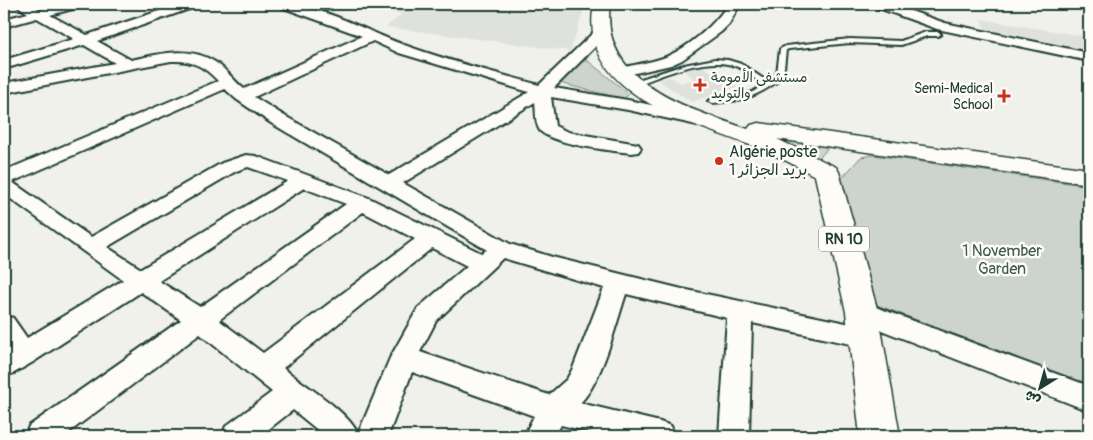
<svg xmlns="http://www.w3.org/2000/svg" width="1093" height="440" viewBox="0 0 1093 440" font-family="Pangolin,'Playpen Sans Arabic',sans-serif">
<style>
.built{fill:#dfe2dc}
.green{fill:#cdd3cd;stroke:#768880}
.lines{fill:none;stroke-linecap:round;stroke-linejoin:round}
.service-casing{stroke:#1f3d34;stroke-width:4}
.minor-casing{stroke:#1f3d34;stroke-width:4}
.primary-casing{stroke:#1f3d34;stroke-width:3}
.service{fill:#fdfcf7;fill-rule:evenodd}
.minor{fill:#fdfcf7;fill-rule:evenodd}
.primary{fill:#fdfcf7;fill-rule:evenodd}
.poi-dot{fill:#c8321e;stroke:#fdfcf7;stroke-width:2}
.labels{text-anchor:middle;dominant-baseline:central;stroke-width:5;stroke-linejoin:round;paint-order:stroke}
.far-poi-label{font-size:14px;fill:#1f3d34;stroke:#fdfcf7;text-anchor:start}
.shield{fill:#fdfcf7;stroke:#62766e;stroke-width:1}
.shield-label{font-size:15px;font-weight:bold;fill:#1f3d34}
.poi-label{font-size:16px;fill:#1f3d34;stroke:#fdfcf7;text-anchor:start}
.park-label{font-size:16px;fill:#425b53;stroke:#fdfcf7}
</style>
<rect width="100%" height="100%" fill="#f0f1eb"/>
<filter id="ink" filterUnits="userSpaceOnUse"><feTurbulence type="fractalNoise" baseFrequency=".02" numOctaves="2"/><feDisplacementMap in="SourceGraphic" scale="10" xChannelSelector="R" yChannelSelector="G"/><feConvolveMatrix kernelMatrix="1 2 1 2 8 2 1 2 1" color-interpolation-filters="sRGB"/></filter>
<g filter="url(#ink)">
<path class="built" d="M351,4H586L570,51L386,27L402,14Z
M981,19L1089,37V54L986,33Z
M702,66L738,87L691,102L658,80L670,77L681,83L694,79L684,71Z"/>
<path class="green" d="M581,61H588L629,94L624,99L559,83Z
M770,137L829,147L819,158Z
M874,155L1089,186V385L877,305L841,179L861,157Z"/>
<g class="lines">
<defs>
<path id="service" d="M926,32H938L941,34L938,36H927L901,45L850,43L789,49L786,50L783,77C758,97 743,101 712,103L708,101L712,99L741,96L753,92L763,85C755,79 747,71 738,67C710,54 663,75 636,85L629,83L684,65L715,59L728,60L741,64L768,82L777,74L780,49L786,46L850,39L901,41Z"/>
<path id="minor" d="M15,4H30L40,10L63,4H82L80,7L50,15L87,35L180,4H197L195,7L97,41L131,60C159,54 189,45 215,62C226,69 234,81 244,89L362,36L281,7L279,4C323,4 368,33 410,47C452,62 496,73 539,85L595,31H605L607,34L605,37L554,88L628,100L702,116L708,117L711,121L708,125L702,126L628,110L551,97L555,126L568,132L632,143L638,144L641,148L638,152L632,153C614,151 547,144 539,129C535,122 536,110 535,102L403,183L510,244L552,257L682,289L865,327L874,330L878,337L874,344L865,347L752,323L749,436H719L727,318L626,294C616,324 602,382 580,403L660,422L671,426L675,436H606L561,425L555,436H524L534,416L412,372L388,436H325L293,410L260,436H222L226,426L272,392L200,334L64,436H25L29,426L181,320L141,292L33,362L14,373L4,376V352L6,350L4,346V315L13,318L27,338L123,280L4,194V171L218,81C204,66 192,60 171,61L4,93V83L115,63L84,45L4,69V60L74,39L37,18L4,27V19L28,13ZM373,41L399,53L529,92L389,175L283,115L254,97ZM225,89L236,99L271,123L487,250L481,253L369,198L256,156L246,155L222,163L91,237L12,182ZM248,167L288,181L141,269L107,247L236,171ZM304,188L346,204L200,307L159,281ZM363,212L415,239L263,353L219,320ZM432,248L467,266L418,308L390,358L358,434C348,411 304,385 283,368ZM503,258L604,288L573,368L567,379L549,395L420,352L436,321Z
M728,4H740L729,24L721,32L682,60L671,65L622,76L617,75L615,72L617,69C632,65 648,63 663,58C687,49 715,25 728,4Z
M874,4H891L945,23L1089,53V61L937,29L876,7Z
M862,302L1089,386V411L853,319L849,312L853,305Z"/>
<path id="primary" d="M594,4H610C599,83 689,109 748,129L751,125L759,123L1089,169V184L777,139L836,167L839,172L878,312L900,436H860L846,312L815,176C794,164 773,154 750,145C687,121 577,93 594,4Z"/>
</defs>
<use href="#service" class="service-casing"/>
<use href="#minor" class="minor-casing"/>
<use href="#primary" class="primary-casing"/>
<use href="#service" class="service"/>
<use href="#minor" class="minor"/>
<use href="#primary" class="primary"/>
</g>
</g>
<g class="poi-dot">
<path d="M697.5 77.5h5v5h5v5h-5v5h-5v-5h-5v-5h5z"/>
<path d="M1001.5 88.5h5v5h5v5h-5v5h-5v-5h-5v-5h5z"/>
<circle cx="719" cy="161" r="5"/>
</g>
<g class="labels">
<g class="far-poi-label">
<text x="711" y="77">مستشفى الأمومة<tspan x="711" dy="16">والتوليد</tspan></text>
<text x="993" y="88" text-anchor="end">Semi-Medical<tspan x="993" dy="16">School</tspan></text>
</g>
<rect class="shield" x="819" y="226.5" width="50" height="25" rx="4"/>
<g class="shield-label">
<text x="844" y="239">RN 10</text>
</g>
<g class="poi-label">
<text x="729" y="152">Algérie poste<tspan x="729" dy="18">1 بريد الجزائر</tspan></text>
</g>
<g class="park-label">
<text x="1002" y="251">1 November<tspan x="1002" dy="18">Garden</tspan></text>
</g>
</g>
<rect width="1093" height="440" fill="none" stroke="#fdfcf7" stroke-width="20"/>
<rect x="10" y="10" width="1073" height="420" fill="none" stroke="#1f3d34" stroke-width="2" filter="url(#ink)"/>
<g transform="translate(1040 388) rotate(217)" stroke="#fdfcf7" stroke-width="4" paint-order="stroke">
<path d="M0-4L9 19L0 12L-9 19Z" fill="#1f3d34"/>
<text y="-8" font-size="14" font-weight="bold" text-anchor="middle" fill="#1f3d34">ش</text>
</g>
</svg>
